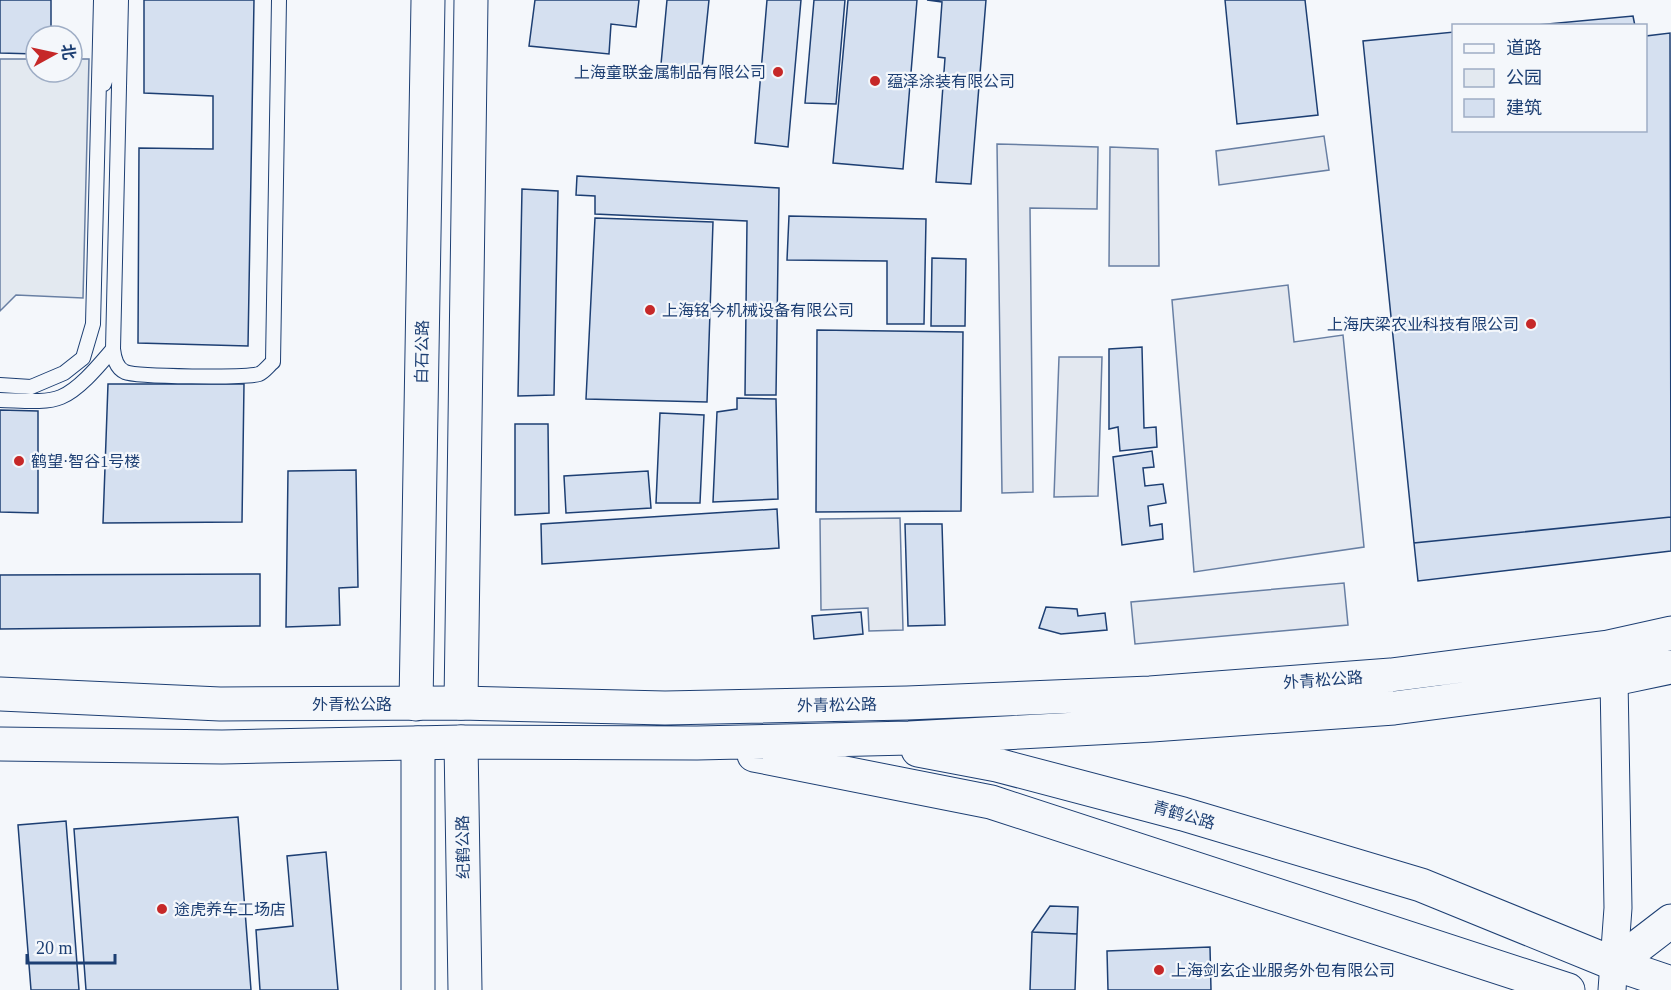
<svg xmlns="http://www.w3.org/2000/svg" width="1671" height="990" viewBox="0 0 1671 990" font-family="'Times New Roman','Noto Sans SC',serif">
<style>
.green{fill:#e3e9f0;stroke:#687fa3;stroke-width:1.5}
.parking{fill:#e3e8f0;stroke:#687fa3;stroke-width:1.5}
.building{fill:#d5e0f0;stroke:#1d3f73;stroke-width:1.5}
.lines{fill:none;stroke-linecap:round;stroke-linejoin:round}
.service-casing{stroke:#1d3f73;stroke-width:16}
.minor-casing{stroke:#1d3f73;stroke-width:29}
.secondary-casing{stroke:#1d3f73;stroke-width:35}
.primary-casing{stroke:#1d3f73;stroke-width:35}
.service{stroke:#f4f7fb;stroke-width:14}
.minor{stroke:#f4f7fb;stroke-width:27}
.secondary{stroke:#f4f7fb;stroke-width:33}
.primary{stroke:#f4f7fb;stroke-width:33}
.poi-dot{fill:#c62828;stroke:#f4f7fb;stroke-width:2}
.labels{text-anchor:middle;dominant-baseline:central;stroke-width:4.5;stroke-linejoin:round;paint-order:stroke}
.poi-label{font-size:16px;fill:#1d3f73;stroke:#f4f7fb;text-anchor:start}
.street-label{font-size:16px;fill:#1d3f73;stroke:#f4f7fb}
</style>
<rect width="100%" height="100%" fill="#f4f7fb"/>
<path class="green" d="M0,59H36V72H72V59H89L83,298L16,295L0,311Z"/>
<path class="parking" d="M1324,136L1329,170L1219,185L1216,151Z
M997,144L1098,147L1097,209L1030,208L1033,492L1002,493Z
M1110,147L1158,149L1159,266H1109Z
M1288,285L1294,342L1343,335L1364,547L1194,572L1172,300Z
M1059,357H1102L1098,496L1054,497Z
M900,518L903,630L869,631L868,608L821,610L820,519Z
M1344,583L1348,625L1135,644L1131,602Z"/>
<path class="building" d="M0,0H51V36H36V54L0,53Z
M144,0H254L248,346L138,343L139,148L213,149V96L144,93Z
M535,0H639L636,27L611,24L609,54L529,46Z
M667,0H709L701,78L660,75Z
M767,0H801L788,147L755,143Z
M814,0H845L836,104L805,103Z
M848,0H917L903,169L833,163Z
M986,0L971,184L936,182L945,58L938,57L942,2L927,0Z
M1225,0H1305L1318,115L1237,124Z
M1633,16L1635,26H1526Z
M1454,32V130H1646V36L1670,33L1671,517L1414,543L1363,41Z
M577,176L779,188L776,395H745L747,221L595,214V196L576,195Z
M522,189L558,191L554,395L518,396Z
M789,216L926,219L924,324H887V261L787,260Z
M595,218L713,222L707,402L586,399Z
M932,258L966,259L965,326H931Z
M817,330L963,332L961,511L816,512Z
M1142,347L1144,428L1156,427L1157,447L1120,451L1118,427L1109,429V349Z
M108,384H244L242,522L103,523Z
M737,398L776,399L778,499L713,502L717,412L737,409Z
M0,410L38,411V513L0,512Z
M660,413L704,415L700,503H656Z
M515,424H548L549,513L515,515Z
M1152,451L1154,467L1143,468L1145,486L1163,484L1166,503L1148,506L1150,526L1162,524L1163,539L1122,545L1113,457Z
M356,470L358,587L339,588L340,625L286,627L288,471Z
M648,471L651,508L566,513L564,476Z
M777,509L779,548L542,564L541,524Z
M1671,517V551L1418,581L1414,543Z
M905,524H942L945,625L908,626Z
M260,574V626L0,629V575Z
M1046,607L1077,609L1078,616L1105,613L1107,630L1061,634L1039,628Z
M861,612L863,634L814,639L812,616Z
M238,817L251,990H86L74,829Z
M66,821L79,990H31L18,825Z
M326,852L338,990H260L256,930L293,926L287,856Z
M1050,906L1078,907L1077,934L1032,932Z
M1032,932L1077,934L1075,990H1030Z
M1210,947L1211,990H1108L1107,951Z"/>
<g class="lines">
<defs>
<path id="service" d="M121,0L113,349C114,358 116,368 125,372C137,377 247,378 259,374C264,372 269,365 273,362L279,0
M104,84L110,67L112,0
M0,385L31,387L64,373L83,358L93,324L101,0
M0,400C17,400 45,404 61,397C80,389 100,364 113,349"/>
<path id="minor" d="M1611,660L1614,679L1618,908L1612,990"/>
<path id="secondary" d="M0,694L220,704L461,703L665,708L907,703L1150,693L1391,675L1608,647L1671,633
M0,744L222,747L461,742L697,743L909,738L1152,725L1394,708L1614,679L1671,667
M918,750L997,765L1183,814L1421,885L1615,964L1671,983
M754,755L991,802L1568,990
M1615,964L1671,921"/>
<path id="primary" d="M461,703L471,0
M416,704L428,0
M461,742L465,990
M418,743V990"/>
</defs>
<use href="#service" class="service-casing"/>
<use href="#minor" class="minor-casing"/>
<use href="#secondary" class="secondary-casing"/>
<use href="#primary" class="primary-casing"/>
<use href="#service" class="service"/>
<use href="#minor" class="minor"/>
<use href="#secondary" class="secondary"/>
<use href="#primary" class="primary"/>
</g>
<g class="poi-dot">
<circle cx="778" cy="72" r="6"/>
<circle cx="875" cy="81" r="6"/>
<circle cx="650" cy="310" r="6"/>
<circle cx="1531" cy="324" r="6"/>
<circle cx="19" cy="461" r="6"/>
<circle cx="162" cy="909" r="6"/>
<circle cx="1159" cy="970" r="6"/>
</g>
<g class="labels">
<g class="poi-label">
<text x="766" y="72" text-anchor="end">上海童联金属制品有限公司</text>
<text x="887" y="81">蕴泽涂装有限公司</text>
<text x="662" y="310">上海铭今机械设备有限公司</text>
<text x="1519" y="324" text-anchor="end">上海庆梁农业科技有限公司</text>
<text x="31" y="461">鹤望·智谷1号楼</text>
<text x="174" y="909">途虎养车工场店</text>
<text x="1171" y="970">上海剑玄企业服务外包有限公司</text>
</g>
<g class="street-label">
<text transform="translate(422 352) rotate(-89)">白石公路</text>
<text transform="translate(1323 680) rotate(-4)">外青松公路</text>
<text x="352" y="704">外青松公路</text>
<text transform="translate(837 705) rotate(-1)">外青松公路</text>
<text transform="translate(1184 815) rotate(16)">青鹤公路</text>
<text transform="translate(463 847) rotate(-91)">纪鹤公路</text>
</g>
</g>
<rect x="1452" y="24" width="195" height="108" fill="#f4f7fb" stroke="#9eadc5" stroke-width="1.5"/>
<rect x="1464" y="44" width="30" height="9" fill="#f4f7fb" stroke="#9eadc5" stroke-width="1.5"/>
<text x="1506" y="54" font-size="18" fill="#1d3f73">道路</text>
<rect x="1464" y="69" width="30" height="18" fill="#e3e9f0" stroke="#9eadc5" stroke-width="1.5"/>
<text x="1506" y="84" font-size="18" fill="#1d3f73">公园</text>
<rect x="1464" y="99" width="30" height="18" fill="#d5e0f0" stroke="#9eadc5" stroke-width="1.5"/>
<text x="1506" y="114" font-size="18" fill="#1d3f73">建筑</text>
<g transform="translate(54 54) rotate(82)"><circle r="28" fill="#f4f7fb" stroke="#9eadc5" stroke-width="1.5"/>
<path d="M0-4.5L10 22L0 15L-10 22Z" fill="#c62828"/>
<text y="-9" font-size="16" font-weight="bold" text-anchor="middle" fill="#1d3f73">北</text>
</g>
<path d="M27 954v9h88v-9" fill="none" stroke="#1d3f73" stroke-width="3"/>
<text x="36" y="954" font-size="18" fill="#1d3f73" stroke="#f4f7fb" stroke-width="4.5" paint-order="stroke">20 m</text>
</svg>
